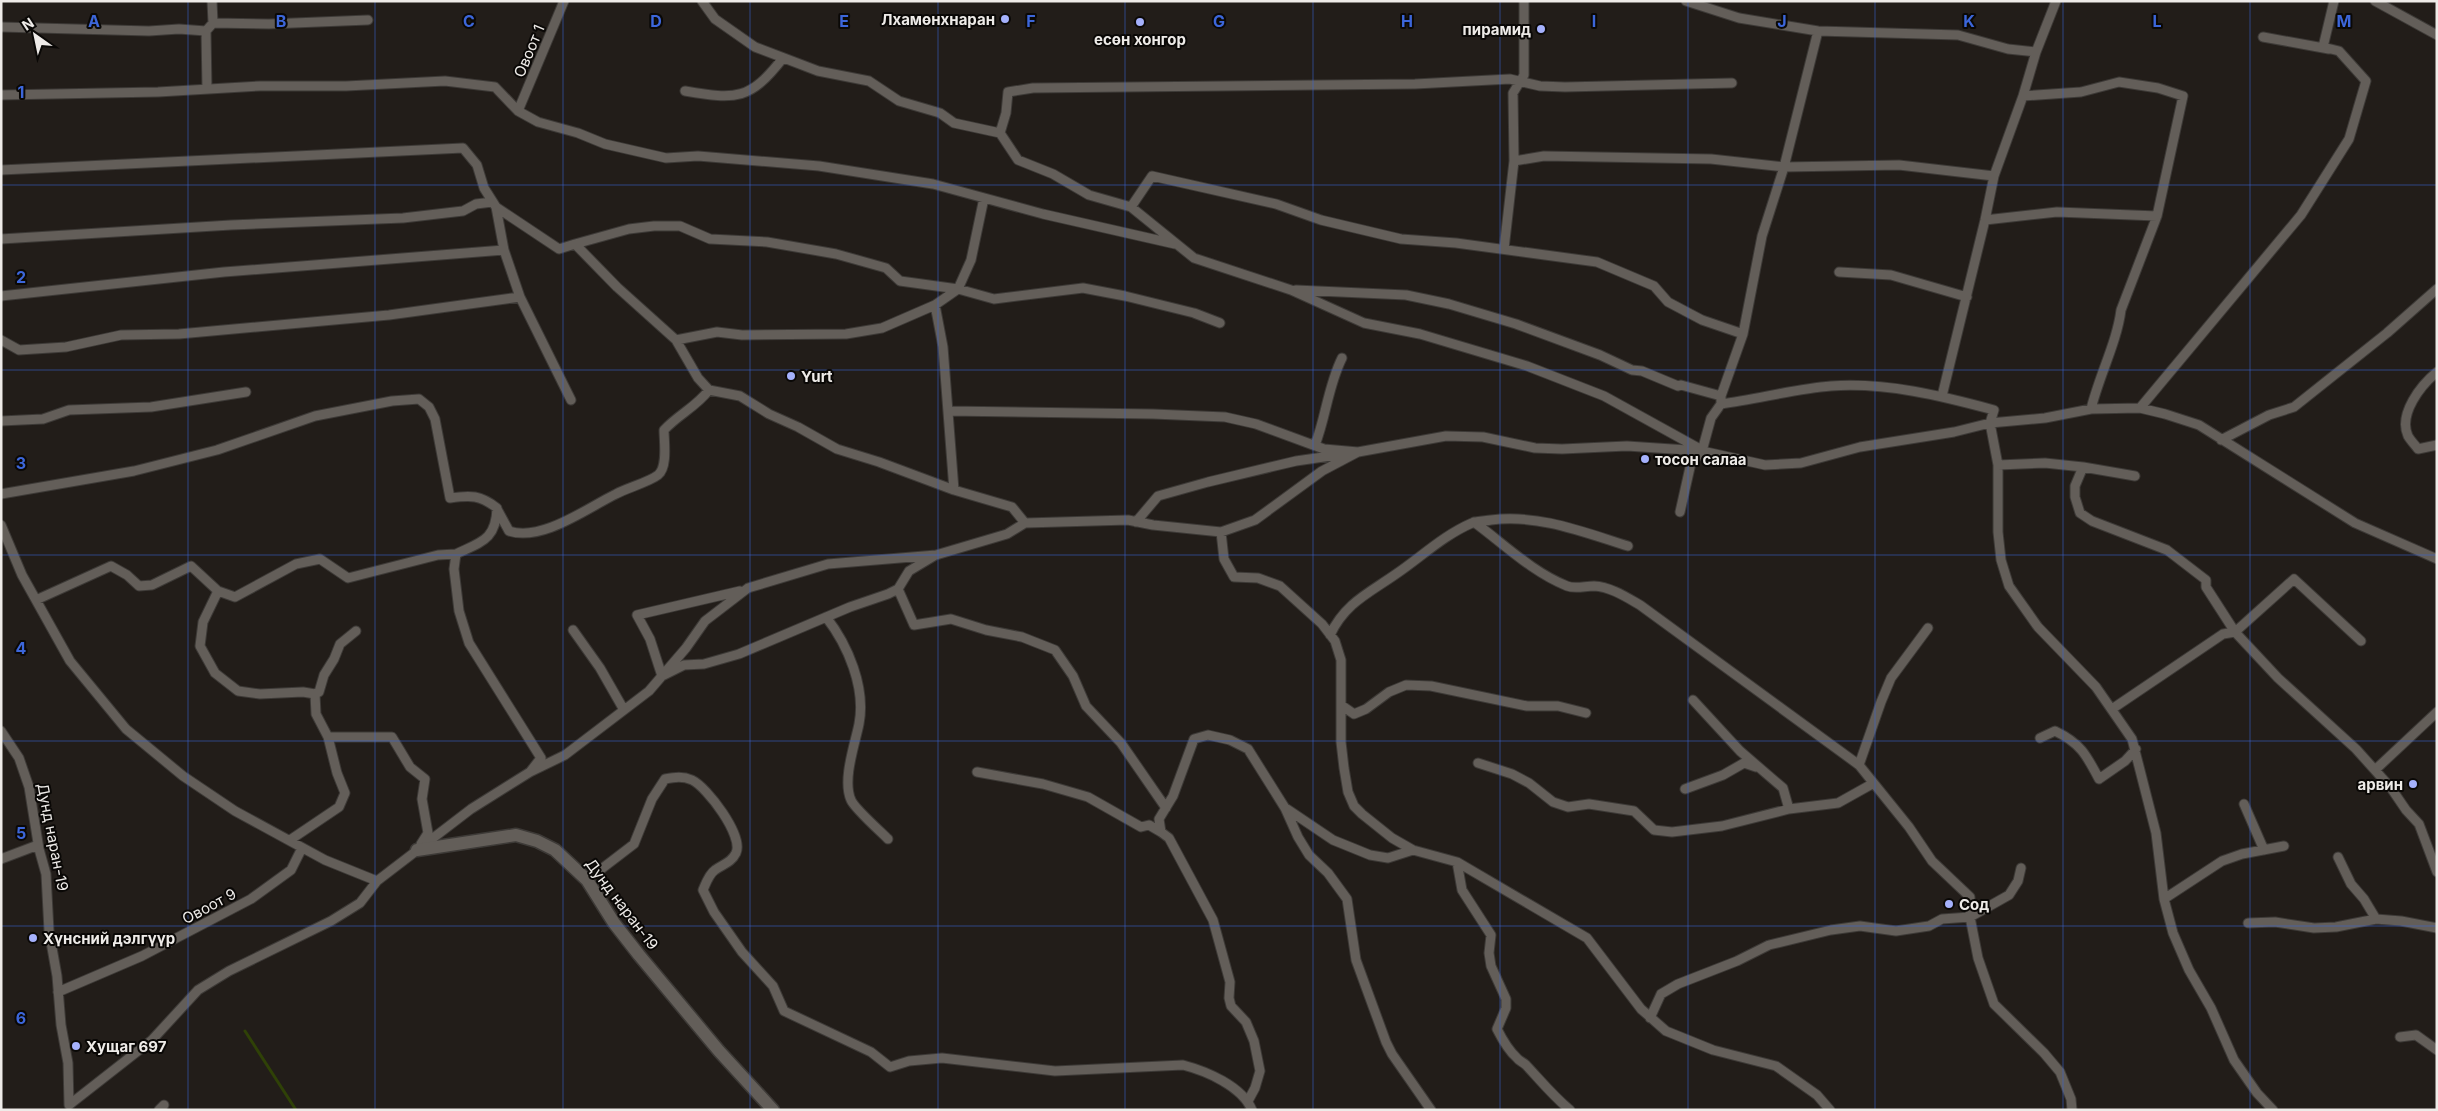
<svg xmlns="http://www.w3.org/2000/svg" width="2438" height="1111" viewBox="0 0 2438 1111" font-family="Inter,sans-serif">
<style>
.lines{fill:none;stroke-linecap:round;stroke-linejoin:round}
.stream{stroke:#2f4107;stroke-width:3}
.street-casing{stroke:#3d3a37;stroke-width:11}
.secondary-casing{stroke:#3d3a37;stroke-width:15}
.street{stroke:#635e59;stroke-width:9}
.secondary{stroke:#635e59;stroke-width:12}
.grid{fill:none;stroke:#3c66da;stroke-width:1;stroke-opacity:0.55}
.poi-dot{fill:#a5b1fc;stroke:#0a0806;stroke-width:2}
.labels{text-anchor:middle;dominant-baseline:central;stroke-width:4;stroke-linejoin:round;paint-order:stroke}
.poi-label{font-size:15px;font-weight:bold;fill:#eeebe8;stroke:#0a0806;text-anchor:start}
.street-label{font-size:15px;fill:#eeebe8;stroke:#0a0806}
.grid-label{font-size:16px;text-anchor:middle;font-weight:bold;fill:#3c66da;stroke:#0a0806;stroke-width:4;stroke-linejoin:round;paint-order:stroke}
</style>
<rect width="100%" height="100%" fill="#221d19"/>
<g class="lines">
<path class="stream" d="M245,1031L296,1110"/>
<defs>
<path id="street" d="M212,1L213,23
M702,1L715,19L755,47L818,71L869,81L899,101L940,113L954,123L1000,133L1018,160L1053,174L1089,195L1131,207L1194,258L1291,290L1364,323L1420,334L1527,366L1604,396L1700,449
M1686,1L1739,18L1818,31L1958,35L2008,49L2036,52
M2375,1L2437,35
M1,27L149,31L179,29L206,31L213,23L269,24L368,20
M206,31L207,89
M2263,37L2329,49
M685,91C737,100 750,100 783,58
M1,95L158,92L260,86H346L445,81L495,87L518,111L538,122L578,133L605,144L666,158L698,156L819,166L933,184L1043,214L1175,244
M2023,96L2081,92L2119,82L2158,88L2183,96L2157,216L2121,310C2117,342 2099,376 2091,409
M518,111L564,1
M1000,133L1006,113L1008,92L1033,88L1415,84L1510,79L1540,86L1565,87L1732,83
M1514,161L1513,93L1524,75V1
M1,170L463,148L477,165L484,188L496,207L559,249L575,244L617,287L676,340L698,378L709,390L740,396L769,414L798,427L837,449L879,462L954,490L1012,507L1025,523
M496,207L504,250L520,297L571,400
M1131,207L1152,176L1276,204L1321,220L1401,239L1456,243L1597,262L1654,286L1668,302L1702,320L1743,334
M1985,220L2057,212L2157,216
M1,239L231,225L403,218L463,211L476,204L492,202
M575,244L629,229L654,226H680L710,239L767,242L836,254L886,268L900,281L958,289L994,299L1083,288L1125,296L1194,313L1220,323
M1504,249L1514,161L1544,156L1711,159L1784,167L1899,165L1994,176
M1839,272L1891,275L1967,297
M1296,290L1406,295L1449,304L1516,324L1600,355L1632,370L1642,371L1678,386L1681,385L1721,396
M1,296L224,272L504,250
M935,305L943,347L954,490
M1,340L19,350L66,347L121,335L179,334L389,315L520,297
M676,340L717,332L742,335L846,334L882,328L935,305L958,289L971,260L984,198
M2437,372C2421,385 2398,414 2408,436C2411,441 2415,445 2418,449L2437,445
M1942,396L1985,220L1994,176L2023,96L2036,52L2056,1
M1721,404C1758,399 1795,389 1831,386C1886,382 1942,396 1994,410L1990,423L1998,465V532L2001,560L2009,586L2038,627L2096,687L2132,739L2156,833L2164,899L2173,933L2189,970L2211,1008L2234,1060L2257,1093L2273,1110
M2140,408L2301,215L2349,139L2366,81L2339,51L2323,47L2334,1
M948,411L1153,414L1225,417L1256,424L1324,449L1358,452L1296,461L1208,482L1158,496L1136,522
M1,421L43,419L69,410L151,407L246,392
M2221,440L2269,415L2294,407L2387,333L2437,289
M1315,445C1326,417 1328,386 1342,358
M1998,465L2045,463L2083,467L2075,486V497L2080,513L2092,521L2167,550L2206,580V587L2235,632L2223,634L2112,709
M2083,467L2135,476
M1,494L134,471L217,450L315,416L392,401L419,399L429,407L435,419L450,498C471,495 480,495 497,508C496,540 481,542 456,554L454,569L459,611L469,643L541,758L530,772
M497,509L509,531C542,542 587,508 616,494C627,488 649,482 658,475C668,467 664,441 664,430C679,414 696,407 709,390
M1680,512L1691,463L1702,451L1711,418L1721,404V396L1743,334L1762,236L1784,167L1818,31
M1474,522C1504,544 1532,572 1567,586C1575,589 1585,586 1594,586C1611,587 1626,597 1640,605L1859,765L1909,827L1932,861L1970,897V917L1978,958L1994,1004L2044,1053L2060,1072L2071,1099L2072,1110
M1,525L22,575L70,661L126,729L183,776L235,811L325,860L377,881L471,809L530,772L565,755L649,691L686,648L705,621L748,588L828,564L936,555L1007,534L1025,523L1128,520L1153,525L1221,532L1255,520L1322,471L1358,452L1446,436L1483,437L1535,448L1562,449L1627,446L1702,451L1765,465L1801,463L1860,447L1954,432L1990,423L2045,418L2091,409L2140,408L2165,414L2199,425L2355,523L2437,559
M1221,532L1224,559L1234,577L1258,578L1280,586L1322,624L1335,641L1341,660V742L1344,768L1348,792L1354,806L1362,814L1392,838L1413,850L1457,862L1587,938L1641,1009L1666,1031L1713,1050L1776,1066L1817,1095L1830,1110
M898,589L914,625L951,619L986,630L1022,637L1055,650L1073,676L1086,706L1121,743L1166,808
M218,591L203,622L200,646L215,673L238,691L260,694L303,692L315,694L316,714L328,737L337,773L345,793L339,807L290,840
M740,591L637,615L650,639L662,676L684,665L704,664L739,654L850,607L888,594L898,589L909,571L934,556
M36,600L111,566L127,575L139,586L152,585L191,566L218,591L235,597L296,564L320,559L348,578L438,555L456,554
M826,617C848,645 866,688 859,724C855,744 842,780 851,800C854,808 880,831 888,839
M573,630L600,668L624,710
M1330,635C1345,603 1369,593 1396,574C1421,557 1444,535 1472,523C1478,521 1485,521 1491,520C1539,514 1583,532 1628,546
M2361,641L2294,579L2235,632L2278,678L2356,749L2391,788L2406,810L2419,824L2437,872
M315,694L319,692L324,675L334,659L340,644L356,631
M1693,700L1740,751L1783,788L1789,809
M1341,705L1354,714L1366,709L1389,692L1406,685L1431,686L1527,706H1558L1586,713
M1,731L19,758L29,787L39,849L46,874L49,931L57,976L61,1025L68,1063L69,1105L152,1040L198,990L229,971L331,921L360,903L377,881
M328,737H392L410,767L425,779L422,799L428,833L421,844
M2040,738L2055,731C2080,743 2086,754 2099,779L2125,761L2136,749
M1478,763L1512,774L1529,783L1553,802L1568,807L1589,804L1634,811L1654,830L1672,832L1722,826L1789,809L1838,803L1872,784
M1859,765L1881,702L1891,678L1928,628
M2375,770L2437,712
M977,772L1043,784L1088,797L1141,827L1149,825L1161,832
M1685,789L1723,775L1744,763L1756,767
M2244,804L2264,850
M1287,809L1333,840L1370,855L1388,858L1413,850
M2338,857L2351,884L2364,899L2376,919
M1,859L38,845
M1457,862L1462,890L1491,935L1489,953L1491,966L1506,999V1008L1497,1029C1502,1039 1508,1050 1517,1058C1519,1061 1523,1062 1526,1065C1541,1081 1553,1096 1570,1110
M587,880L634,844L652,799L665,779C675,777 683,776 692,780C707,787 744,836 736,853C731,863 723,864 715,870C709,874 706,883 703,890L714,912L742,952L773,986L784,1011L871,1052L890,1067L909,1061L942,1058L1055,1071L1183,1065C1206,1071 1242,1086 1252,1110
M2164,899L2222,861L2242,854L2284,846
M2248,923L2275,922L2314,928L2336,927L2376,919L2401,921L2437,928
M58,992L142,956L251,899L291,870L302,848
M1650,1018L1661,994L1678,984L1737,961L1769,945L1831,930L1860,926L1896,931L1929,926L1942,919L1970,917L2009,895L2018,881L2021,868
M2400,1037L2416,1035L2437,1050
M1248,1101L1255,1088L1260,1071L1254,1041L1246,1022L1231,1006L1229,998L1230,982L1213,920L1169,838L1161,832L1159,819L1173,796L1194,739L1208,735L1230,740L1248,749L1285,808L1298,837L1309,855L1328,873L1347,899L1356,960L1386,1042L1392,1054L1431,1110
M159,1110L164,1105"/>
<path id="secondary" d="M417,850L516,835L537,841L555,850L587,880L614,923L639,955L719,1051L773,1110"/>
</defs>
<use href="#street" class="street-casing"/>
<use href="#secondary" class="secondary-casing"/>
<use href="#street" class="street"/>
<use href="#secondary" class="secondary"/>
</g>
<path class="grid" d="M188,1V1110M375,1V1110M563,1V1110M750,1V1110M938,1V1110M1125,1V1110M1313,1V1110M1500,1V1110M1688,1V1110M1875,1V1110M2063,1V1110M2250,1V1110M1,185H2437M1,370H2437M1,555H2437M1,741H2437M1,926H2437"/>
<g class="poi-dot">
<circle cx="1005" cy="19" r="5"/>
<circle cx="1140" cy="22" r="5"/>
<circle cx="1541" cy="29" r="5"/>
<circle cx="791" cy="376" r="5"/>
<circle cx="1645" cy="459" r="5"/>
<circle cx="2413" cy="784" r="5"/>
<circle cx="1949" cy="904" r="5"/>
<circle cx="33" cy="938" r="5"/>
<circle cx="76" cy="1046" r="5"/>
</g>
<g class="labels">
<g class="poi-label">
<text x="995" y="19" text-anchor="end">Лхамөнхнаран</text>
<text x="1531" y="29" text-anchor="end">пирамид</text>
<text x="1140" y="39" text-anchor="middle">есөн хонгор</text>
<text x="801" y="376">Yurt</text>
<text x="1655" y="459">тосон салаа</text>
<text x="2403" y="784" text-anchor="end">арвин</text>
<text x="1959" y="904">Сод</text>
<text x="43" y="938">Хүнсний дэлгүүр</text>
<text x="86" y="1046">Хущаг 697</text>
</g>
<g class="street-label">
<text transform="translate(529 51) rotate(-67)">Овоот 1</text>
<text transform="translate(53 837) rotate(79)">Дунд наран-19</text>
<text transform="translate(622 904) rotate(53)">Дунд наран-19</text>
<text transform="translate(209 906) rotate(-28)">Овоот 9</text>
</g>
</g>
<g class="grid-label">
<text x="94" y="27">A</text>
<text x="281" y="27">B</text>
<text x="469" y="27">C</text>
<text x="656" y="27">D</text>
<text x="844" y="27">E</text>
<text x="1031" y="27">F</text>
<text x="1219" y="27">G</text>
<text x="1407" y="27">H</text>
<text x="1594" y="27">I</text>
<text x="1782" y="27">J</text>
<text x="1969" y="27">K</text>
<text x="2157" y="27">L</text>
<text x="2344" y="27">M</text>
<text x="21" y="98">1</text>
<text x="21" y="283">2</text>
<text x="21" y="469">3</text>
<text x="21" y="654">4</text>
<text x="21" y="839">5</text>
<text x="21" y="1024">6</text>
</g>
<rect width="2438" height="1111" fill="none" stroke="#eeebe8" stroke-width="5"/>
<g transform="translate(35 35) rotate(327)" stroke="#0a0806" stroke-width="4" paint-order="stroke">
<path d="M0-4L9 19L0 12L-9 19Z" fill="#eeebe8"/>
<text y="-8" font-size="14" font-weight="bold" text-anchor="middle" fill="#eeebe8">N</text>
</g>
</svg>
